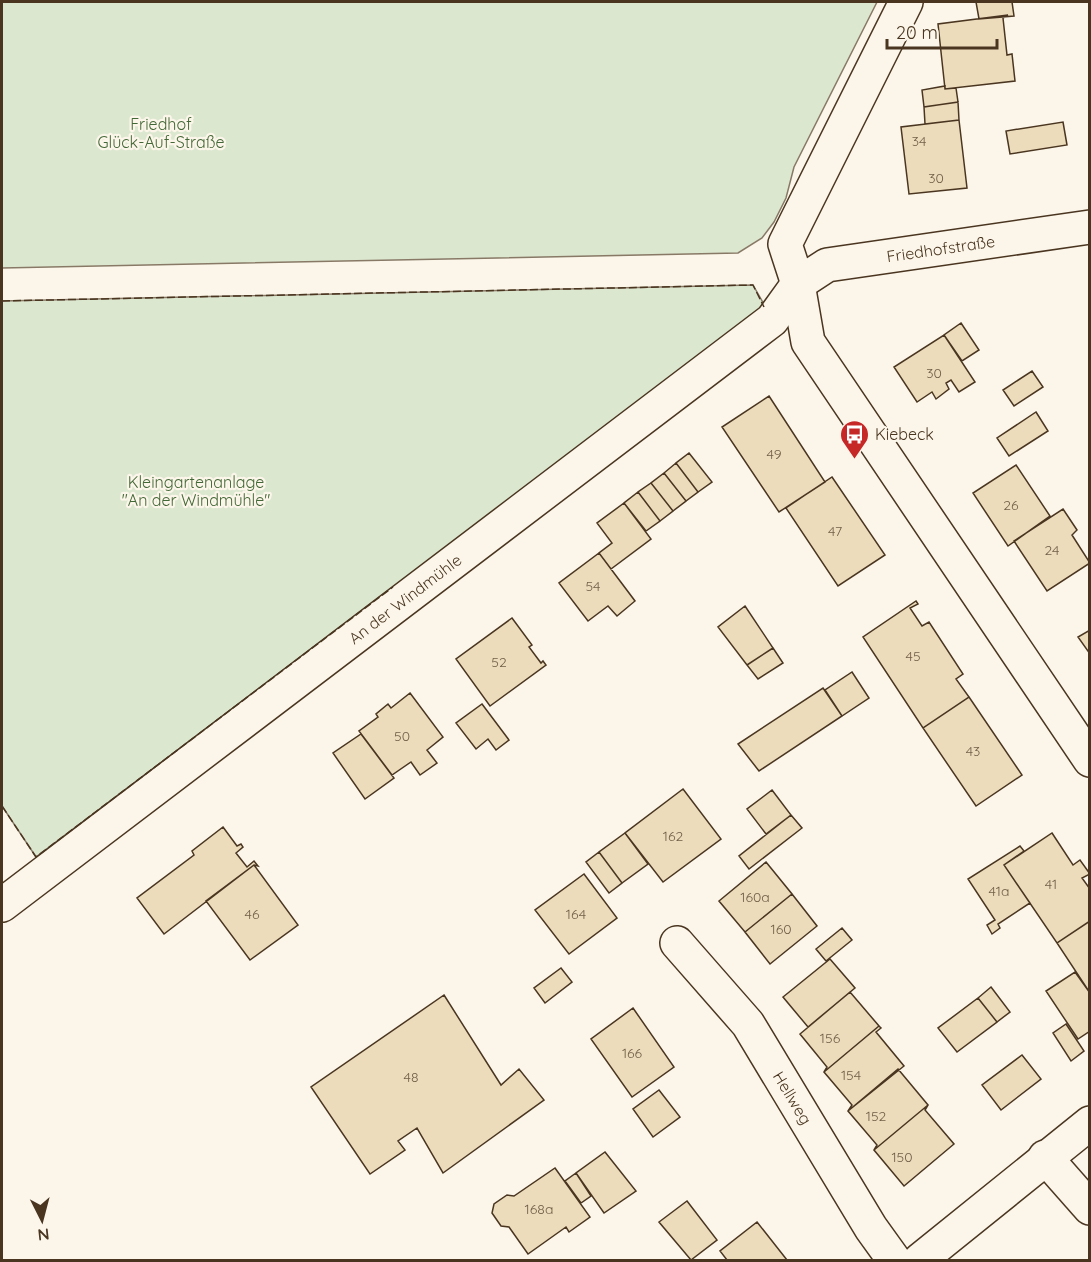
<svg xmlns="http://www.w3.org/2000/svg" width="1091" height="1262" viewBox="0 0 1091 1262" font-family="Quicksand,sans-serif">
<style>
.green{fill:#dce7d0;stroke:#887966;stroke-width:1.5}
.building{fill:#ecdcbc;stroke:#4a3520;stroke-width:1.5}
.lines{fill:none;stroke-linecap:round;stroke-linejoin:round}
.minor-casing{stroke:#4a3520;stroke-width:36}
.minor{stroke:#fbf6e9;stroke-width:33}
.fence{stroke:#4a3520;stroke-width:1.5;stroke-dasharray:8 3;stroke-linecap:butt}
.labels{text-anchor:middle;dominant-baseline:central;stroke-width:4.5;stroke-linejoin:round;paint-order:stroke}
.number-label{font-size:14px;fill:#725f47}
.park-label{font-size:16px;fill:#436837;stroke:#fbf6e9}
.street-label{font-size:16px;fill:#4a3520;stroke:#fbf6e9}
.poi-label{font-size:16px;fill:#4a3520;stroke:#fbf6e9;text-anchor:start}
</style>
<rect width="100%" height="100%" fill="#fbf6e9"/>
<path class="green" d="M2,2H877L794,167L786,198L774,222L762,238L738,253L2,268Z
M753,285L765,306L36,857L2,806V301Z"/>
<path class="building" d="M976,2H1012L1014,16L979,19Z
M1008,15L1003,18L1007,55L1012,54L1015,81L945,89L938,24Z
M945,86V89L956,88L958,102L924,107L922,90Z
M958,102L959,120L925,124L924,107Z
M959,120L967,188L909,194L901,127Z
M1063,122L1067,145L1010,154L1006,131Z
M961,323L979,350L962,361L944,335Z
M944,335L975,382L959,392L951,380L946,383L949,389L936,399L932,392L917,402L894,367Z
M1032,371L1043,387L1014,406L1003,390Z
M769,396L825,482L779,512L722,427Z
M1036,412L1048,431L1009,456L997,438Z
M689,453L712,482L698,492L676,463Z
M676,463L698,492L686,501L664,473Z
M1016,465L1050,516L1008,546L973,493Z
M664,473L686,501L673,511L651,483Z
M832,477L885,555L838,586L786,508Z
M651,483L673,511L660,521L638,492Z
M638,492L660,521L646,531L624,503Z
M624,503L651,539L611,569L599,553L612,543L597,523Z
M1063,509L1077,530L1072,535L1090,563L1047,591L1014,541Z
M599,553L635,601L617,616L608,606L588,621L559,583Z
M916,601L918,604L910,608L922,626L929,622L963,674L956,679L969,697L923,728L863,637Z
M745,606L773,648L747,665L718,627Z
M512,618L532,645L529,647L541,663L543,661L546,665L490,706L456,659Z
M1090,630V654L1078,637Z
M773,648L783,663L758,679L747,665Z
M852,672L869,698L842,716L825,690Z
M823,688L842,716L759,771L738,744Z
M410,693L443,737L427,750L437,763L420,775L411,762L392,775L359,731L378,717L376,714L388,704L391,708Z
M969,697L1022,775L976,806L923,728Z
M482,704L509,740L496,750L488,739L476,749L456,723Z
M361,734L394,778L365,799L333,753Z
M683,789L721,839L663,882L625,833Z
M772,790L791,815L766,834L747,809Z
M791,815L802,828L749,869L739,856Z
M223,827L237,846L241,844L243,847L236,853L247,867L254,861L258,866L254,865L164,934L137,898L194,855L192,851Z
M625,833L648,864L622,883L599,852Z
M1052,833L1073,865L1080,860L1090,874L1082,878L1090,889V921L1057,943L1004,865Z
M1020,846L1024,851L1004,865L1030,903L998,924L1000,928L992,934L987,925L995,920L968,879Z
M599,852L622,883L609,893L586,862Z
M766,862L792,894L745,932L719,901Z
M254,865L298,925L250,960L206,901Z
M584,874L617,918L569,954L535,910Z
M792,894L817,926L770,964L745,932Z
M1090,921V993L1057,943Z
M842,928L852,940L826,961L816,949Z
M830,959L855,988L808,1027L783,997Z
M561,968L572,982L545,1003L534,988Z
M1075,972L1090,993V1031L1078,1039L1046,991Z
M991,987L1010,1012L997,1022L978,998Z
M850,992L879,1026L824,1072L827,1067L800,1034Z
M444,995L501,1085L519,1069L544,1100L443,1173L417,1128L398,1141L405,1150L370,1174L311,1087Z
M978,998L997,1022L957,1052L938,1028Z
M633,1008L674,1067L632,1097L591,1039Z
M1066,1024L1084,1051L1071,1061L1053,1033Z
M879,1026L881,1028L876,1032L904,1066L848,1111L852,1105L824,1072Z
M1022,1055L1041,1079L1001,1110L982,1085Z
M898,1069L928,1105L874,1150L877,1145L848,1111Z
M659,1090L680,1117L653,1137L633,1109Z
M928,1105L925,1110L954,1144L904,1186L874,1150Z
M605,1152L636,1191L604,1213L576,1173Z
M555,1168L590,1217L569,1232L566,1227L528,1254L509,1227L501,1226L492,1213L494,1204L507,1195L514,1196Z
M576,1173L591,1196L581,1203L565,1181Z
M687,1201L717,1240L691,1260L659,1222Z
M757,1222L787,1260H727L720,1251Z"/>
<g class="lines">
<defs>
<g id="minor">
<path d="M906,2L785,244L798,284L808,342L1090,760"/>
<path id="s1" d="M2,905L772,320L798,284L827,265L1090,227"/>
<path id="s2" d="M677,943L748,1024L871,1228L894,1260"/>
<path d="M1045,1157L1090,1208"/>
<path d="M920,1260L1090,1123"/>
</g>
</defs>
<use href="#minor" class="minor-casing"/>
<use href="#minor" class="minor"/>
<path class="fence" d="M2,301L753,285L764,307
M2,806L36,857L393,587"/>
</g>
<defs>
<symbol id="bus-pin" viewBox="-11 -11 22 30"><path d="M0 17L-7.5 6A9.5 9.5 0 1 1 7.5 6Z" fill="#c62828" stroke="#fbf6e9"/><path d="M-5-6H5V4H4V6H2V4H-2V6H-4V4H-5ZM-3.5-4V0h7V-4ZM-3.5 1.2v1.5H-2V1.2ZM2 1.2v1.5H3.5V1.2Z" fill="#fff"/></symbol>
</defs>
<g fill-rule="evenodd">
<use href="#bus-pin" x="838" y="418" width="33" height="45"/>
</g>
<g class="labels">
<g class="number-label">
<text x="919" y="141">34</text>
<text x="936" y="178">30</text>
<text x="934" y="373">30</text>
<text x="774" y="454">49</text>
<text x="1011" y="505">26</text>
<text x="835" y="531">47</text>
<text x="1052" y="550">24</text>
<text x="593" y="586">54</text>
<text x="913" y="656">45</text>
<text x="499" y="662">52</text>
<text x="402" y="736">50</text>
<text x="973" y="751">43</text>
<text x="673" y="836">162</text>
<text x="1051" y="884">41</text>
<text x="999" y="891">41a</text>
<text x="755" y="897">160a</text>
<text x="252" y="914">46</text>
<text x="576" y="914">164</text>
<text x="781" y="929">160</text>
<text x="830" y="1038">156</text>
<text x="632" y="1053">166</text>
<text x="851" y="1075">154</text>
<text x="411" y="1077">48</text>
<text x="876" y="1116">152</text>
<text x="902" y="1157">150</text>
<text x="539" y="1209">168a</text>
</g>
<g class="park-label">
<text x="161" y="124">Friedhof<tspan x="161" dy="18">Glück-Auf-Straße</tspan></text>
<text x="196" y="482">Kleingartenanlage<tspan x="196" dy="18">"An der Windmühle"</tspan></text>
</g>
<g class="street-label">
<text stroke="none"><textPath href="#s1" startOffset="1161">Friedhofstraße</textPath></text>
<text stroke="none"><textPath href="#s1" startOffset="506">An der Windmühle</textPath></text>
<text stroke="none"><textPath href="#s2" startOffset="194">Hellweg</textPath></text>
</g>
<g class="poi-label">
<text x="875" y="434">Kiebeck</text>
</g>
</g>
<rect width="1091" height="1262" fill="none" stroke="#4a3520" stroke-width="6"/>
<g transform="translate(42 1220) rotate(174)" stroke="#fbf6e9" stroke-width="4.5" paint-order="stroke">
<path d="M0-4.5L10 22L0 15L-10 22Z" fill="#4a3520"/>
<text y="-9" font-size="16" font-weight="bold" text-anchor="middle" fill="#4a3520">N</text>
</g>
<path d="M887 39v9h110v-9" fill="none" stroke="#4a3520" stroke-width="3"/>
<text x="896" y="39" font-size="18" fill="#4a3520" stroke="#fbf6e9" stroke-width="4.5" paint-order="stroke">20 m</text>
</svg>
